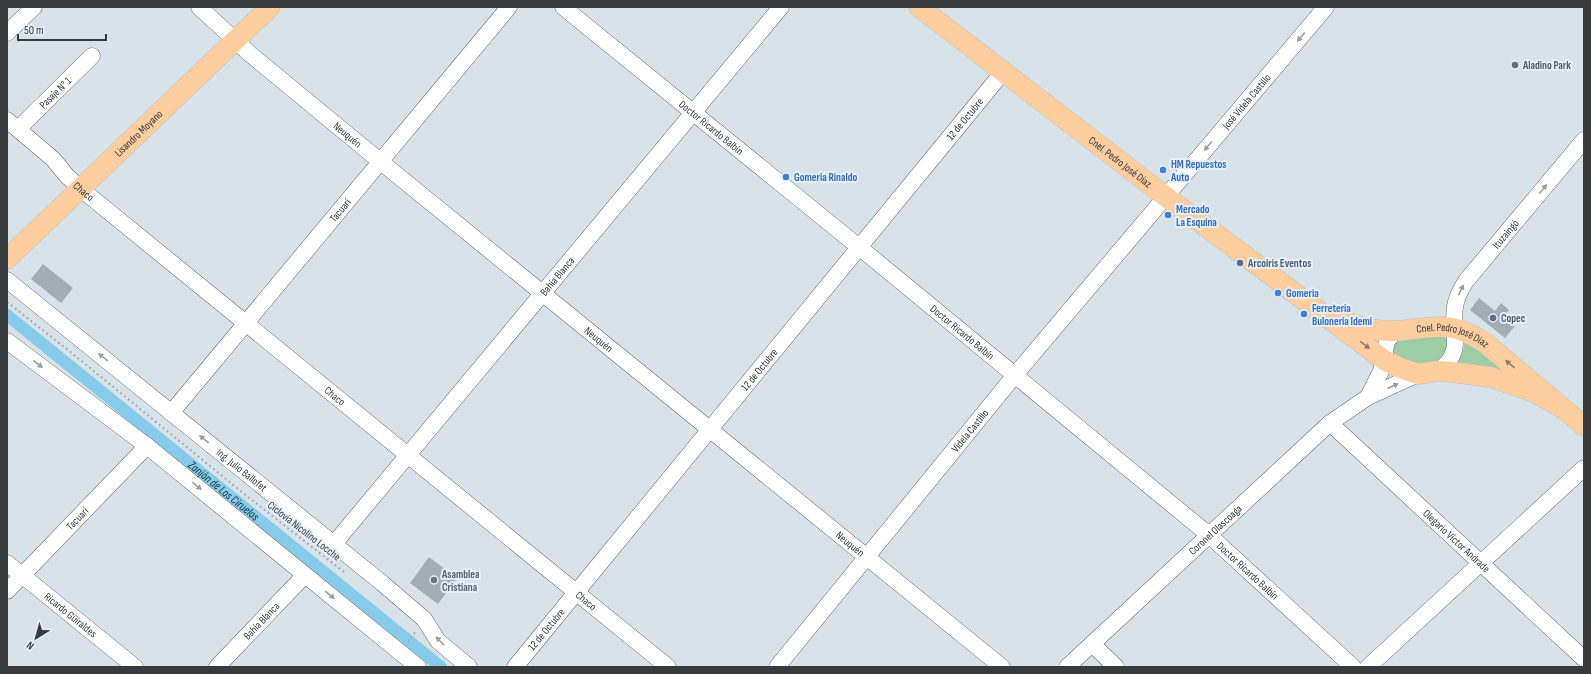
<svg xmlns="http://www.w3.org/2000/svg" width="1591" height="674" viewBox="0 0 1591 674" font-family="'Sofia Sans Condensed',sans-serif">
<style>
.green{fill:#9dcda4}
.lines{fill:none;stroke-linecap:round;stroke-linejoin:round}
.canal{stroke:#87cbea;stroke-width:12}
.building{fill:#a3adb4}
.minor-casing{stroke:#626b71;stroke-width:17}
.major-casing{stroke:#bfc0c1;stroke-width:21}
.path{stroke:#a4acb2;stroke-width:2;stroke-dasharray:2 3;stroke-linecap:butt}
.minor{stroke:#fff;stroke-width:16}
.major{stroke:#fccd9d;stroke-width:20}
.oneway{fill:#9b9d9e}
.oneway2{fill:#907d69}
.service-dot{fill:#5c6f8a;stroke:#e5eff7;stroke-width:1.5}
.shop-dot{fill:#3f7fe0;stroke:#e5eff7;stroke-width:1.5}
.worship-dot{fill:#6b7280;stroke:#e5eff7;stroke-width:1.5}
.labels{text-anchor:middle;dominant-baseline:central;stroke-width:4;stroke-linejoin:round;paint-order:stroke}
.service-label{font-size:11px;font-weight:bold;fill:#4e5e75;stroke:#e5eff7;text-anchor:start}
.street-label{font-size:11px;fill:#373b3e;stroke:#e5eff7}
.shop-label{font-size:11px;font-weight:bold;fill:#366cbe;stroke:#e5eff7;text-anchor:start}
.worship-label{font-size:11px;font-weight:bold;fill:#5b616d;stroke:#e5eff7;text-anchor:start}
.water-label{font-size:12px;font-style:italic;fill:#133340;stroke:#e5eff7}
</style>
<rect width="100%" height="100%" fill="#d8e2e9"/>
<path class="green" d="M1444,336L1449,342L1444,360L1418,368L1393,356C1392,347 1395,343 1401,337Z
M1465,340L1535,388L1456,366L1463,351Z"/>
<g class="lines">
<path class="canal" id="s1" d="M7,315L441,667"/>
</g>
<path class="building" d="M43,264L73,288L61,303L31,279Z
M1479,298L1495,311L1501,303L1509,310L1503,317L1515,326L1505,338L1470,310Z
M429,557L457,578L438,604L410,583Z"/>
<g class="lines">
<defs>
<g id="minor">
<path id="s2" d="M199,7L250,54L381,162L1002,667"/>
<path id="s3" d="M563,7L859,247L1209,535L1353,667"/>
<path d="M7,33L34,7"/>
<path id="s4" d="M7,120L53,159L67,176L81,189L668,667"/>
<path id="s5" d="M18,129L92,56"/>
<path id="s6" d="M7,280L382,583L424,619L438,641L469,667"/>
<path d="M7,341L147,446L418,667"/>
<path id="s7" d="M1438,371C1465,353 1451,333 1455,307C1456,298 1461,289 1466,281L1584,140"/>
<path d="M1368,397L1381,371L1387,341L1396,331"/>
<path id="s8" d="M171,413L509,7"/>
<path id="s9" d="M1330,423L1584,659"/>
<path id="s10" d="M333,545L781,7"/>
<path id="s11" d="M7,563L135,667"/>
<path id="s12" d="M7,591L147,446"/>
<path d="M1092,644L1116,667"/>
<path id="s13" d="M217,667L305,575"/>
<path id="s14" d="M515,667L1003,72"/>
<path id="s15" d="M777,667L1015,375L1326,7"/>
<path id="s16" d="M1067,667L1330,423L1368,397L1418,374"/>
<path d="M1368,667L1584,468"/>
</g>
<g id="major">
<path id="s17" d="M919,7L1165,196L1384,360L1400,368L1418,374L1438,371L1452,372L1490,377L1534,392L1561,407"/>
<path id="s18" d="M7,259L270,7"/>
<path id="s19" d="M1338,319C1356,326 1376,332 1396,331C1435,328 1448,319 1484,342L1584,426"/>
</g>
</defs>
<use href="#minor" class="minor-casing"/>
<use href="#major" class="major-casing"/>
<path class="path" d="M7,302L68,350L243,493L344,572
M408,642L416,631"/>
<use href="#minor" class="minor"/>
<use href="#major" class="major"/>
</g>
<defs><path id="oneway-solid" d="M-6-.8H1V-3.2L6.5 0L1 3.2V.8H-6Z"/></defs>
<g class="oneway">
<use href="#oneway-solid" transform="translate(1301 37) rotate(130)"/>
<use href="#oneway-solid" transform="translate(1208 146) rotate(130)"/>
<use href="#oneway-solid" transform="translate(1543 189) rotate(-50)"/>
<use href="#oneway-solid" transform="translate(1461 290) rotate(-64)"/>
<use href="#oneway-solid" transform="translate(103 357) rotate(-141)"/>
<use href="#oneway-solid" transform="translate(38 364) rotate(37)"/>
<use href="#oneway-solid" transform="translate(1393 386) rotate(-25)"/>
<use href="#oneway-solid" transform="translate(204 439) rotate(-141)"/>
<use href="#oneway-solid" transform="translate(197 486) rotate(39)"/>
<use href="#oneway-solid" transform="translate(330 595) rotate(39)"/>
<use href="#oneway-solid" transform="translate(440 641) rotate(-134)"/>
</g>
<g class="oneway2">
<use href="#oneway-solid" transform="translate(1365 345) rotate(37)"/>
<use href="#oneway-solid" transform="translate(1510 364) rotate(-140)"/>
</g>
<g class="service-dot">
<circle cx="1515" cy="65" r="4"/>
<circle cx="1240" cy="263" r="4"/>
<circle cx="1493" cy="318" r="4"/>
</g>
<g class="shop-dot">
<circle cx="1163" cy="170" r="4"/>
<circle cx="786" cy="177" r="4"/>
<circle cx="1168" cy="215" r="4"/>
<circle cx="1278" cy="293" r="4"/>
<circle cx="1304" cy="314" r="4"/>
</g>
<circle class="worship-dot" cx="434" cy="580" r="4"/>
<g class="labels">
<g class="service-label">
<text x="1523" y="65">Aladino Park</text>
<text x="1248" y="263">Arcoiris Eventos</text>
<text x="1501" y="318">Copec</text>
</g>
<g class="street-label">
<text stroke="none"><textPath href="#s5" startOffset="52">Pasaje N° 1</textPath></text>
<text stroke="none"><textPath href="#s15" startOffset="735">José Videla Castillo</textPath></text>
<text stroke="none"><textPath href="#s14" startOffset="709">12 de Octubre</textPath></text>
<text stroke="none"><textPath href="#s3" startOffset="191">Doctor Ricardo Balbín</textPath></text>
<text stroke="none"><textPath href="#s18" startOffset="182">Lisandro Moyano</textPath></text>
<text stroke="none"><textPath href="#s2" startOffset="196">Neuquén</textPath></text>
<text stroke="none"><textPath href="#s17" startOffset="254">Cnel. Pedro José Díaz</textPath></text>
<text stroke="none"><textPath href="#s4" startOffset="105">Chaco</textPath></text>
<text stroke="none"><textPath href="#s8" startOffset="264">Tacuarí</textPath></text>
<text stroke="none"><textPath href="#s7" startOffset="160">Ituzaingó</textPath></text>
<text stroke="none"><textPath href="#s10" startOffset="350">Bahía Blanca</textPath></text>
<text stroke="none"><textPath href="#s3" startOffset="515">Doctor Ricardo Balbín</textPath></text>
<text stroke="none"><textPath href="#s2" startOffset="520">Neuquén</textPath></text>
<text stroke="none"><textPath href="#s19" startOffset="118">Cnel. Pedro José Díaz</textPath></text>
<text stroke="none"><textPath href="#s14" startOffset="385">12 de Octubre</textPath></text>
<text stroke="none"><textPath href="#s4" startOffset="429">Chaco</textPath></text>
<text stroke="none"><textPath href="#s15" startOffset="305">Videla Castillo</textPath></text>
<text stroke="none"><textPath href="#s6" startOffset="302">Ing. Julio Ballofet</textPath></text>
<text stroke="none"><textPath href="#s12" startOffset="101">Tacuarí</textPath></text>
<text stroke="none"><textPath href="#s16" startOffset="202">Coronel Olascoaga</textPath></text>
<text transform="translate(304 531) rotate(38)">Ciclovía Nicolino Locche</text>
<text stroke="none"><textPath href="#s9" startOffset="173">Olegario Víctor Andrade</textPath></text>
<text stroke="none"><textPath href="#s2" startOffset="844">Neuquén</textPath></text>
<text stroke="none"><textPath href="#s3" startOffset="887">Doctor Ricardo Balbín</textPath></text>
<text stroke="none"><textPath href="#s4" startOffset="753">Chaco</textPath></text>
<text stroke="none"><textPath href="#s11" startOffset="82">Ricardo Güiraldes</textPath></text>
<text stroke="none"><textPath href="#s13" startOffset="64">Bahía Blanca</textPath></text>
<text stroke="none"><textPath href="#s14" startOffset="49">12 de Octubre</textPath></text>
</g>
<g class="shop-label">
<text x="1171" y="164">HM Repuestos<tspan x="1171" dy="13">Auto</tspan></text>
<text x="794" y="177">Gomeria Rinaldo</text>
<text x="1176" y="209">Mercado<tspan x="1176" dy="13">La Esquina</tspan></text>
<text x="1286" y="293">Gomeria</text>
<text x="1312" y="308">Ferreteria<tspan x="1312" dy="13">Buloneria Idemi</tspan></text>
</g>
<g class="worship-label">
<text x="442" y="574">Asamblea<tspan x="442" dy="13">Cristiana</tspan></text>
</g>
<g class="water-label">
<text stroke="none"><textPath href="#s1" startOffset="279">Zanjón de Los Ciruelos</textPath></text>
</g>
</g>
<rect width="1591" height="674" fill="none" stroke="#373b3e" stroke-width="16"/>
<g transform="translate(36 638) rotate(217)" stroke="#e5eff7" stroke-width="3" paint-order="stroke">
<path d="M0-3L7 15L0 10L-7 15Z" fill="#373b3e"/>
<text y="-6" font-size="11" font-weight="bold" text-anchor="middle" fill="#373b3e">N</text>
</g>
<path d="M18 34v6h88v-6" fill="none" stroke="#373b3e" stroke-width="2"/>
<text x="24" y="34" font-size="12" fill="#373b3e" stroke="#e5eff7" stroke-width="3" paint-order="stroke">50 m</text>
</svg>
